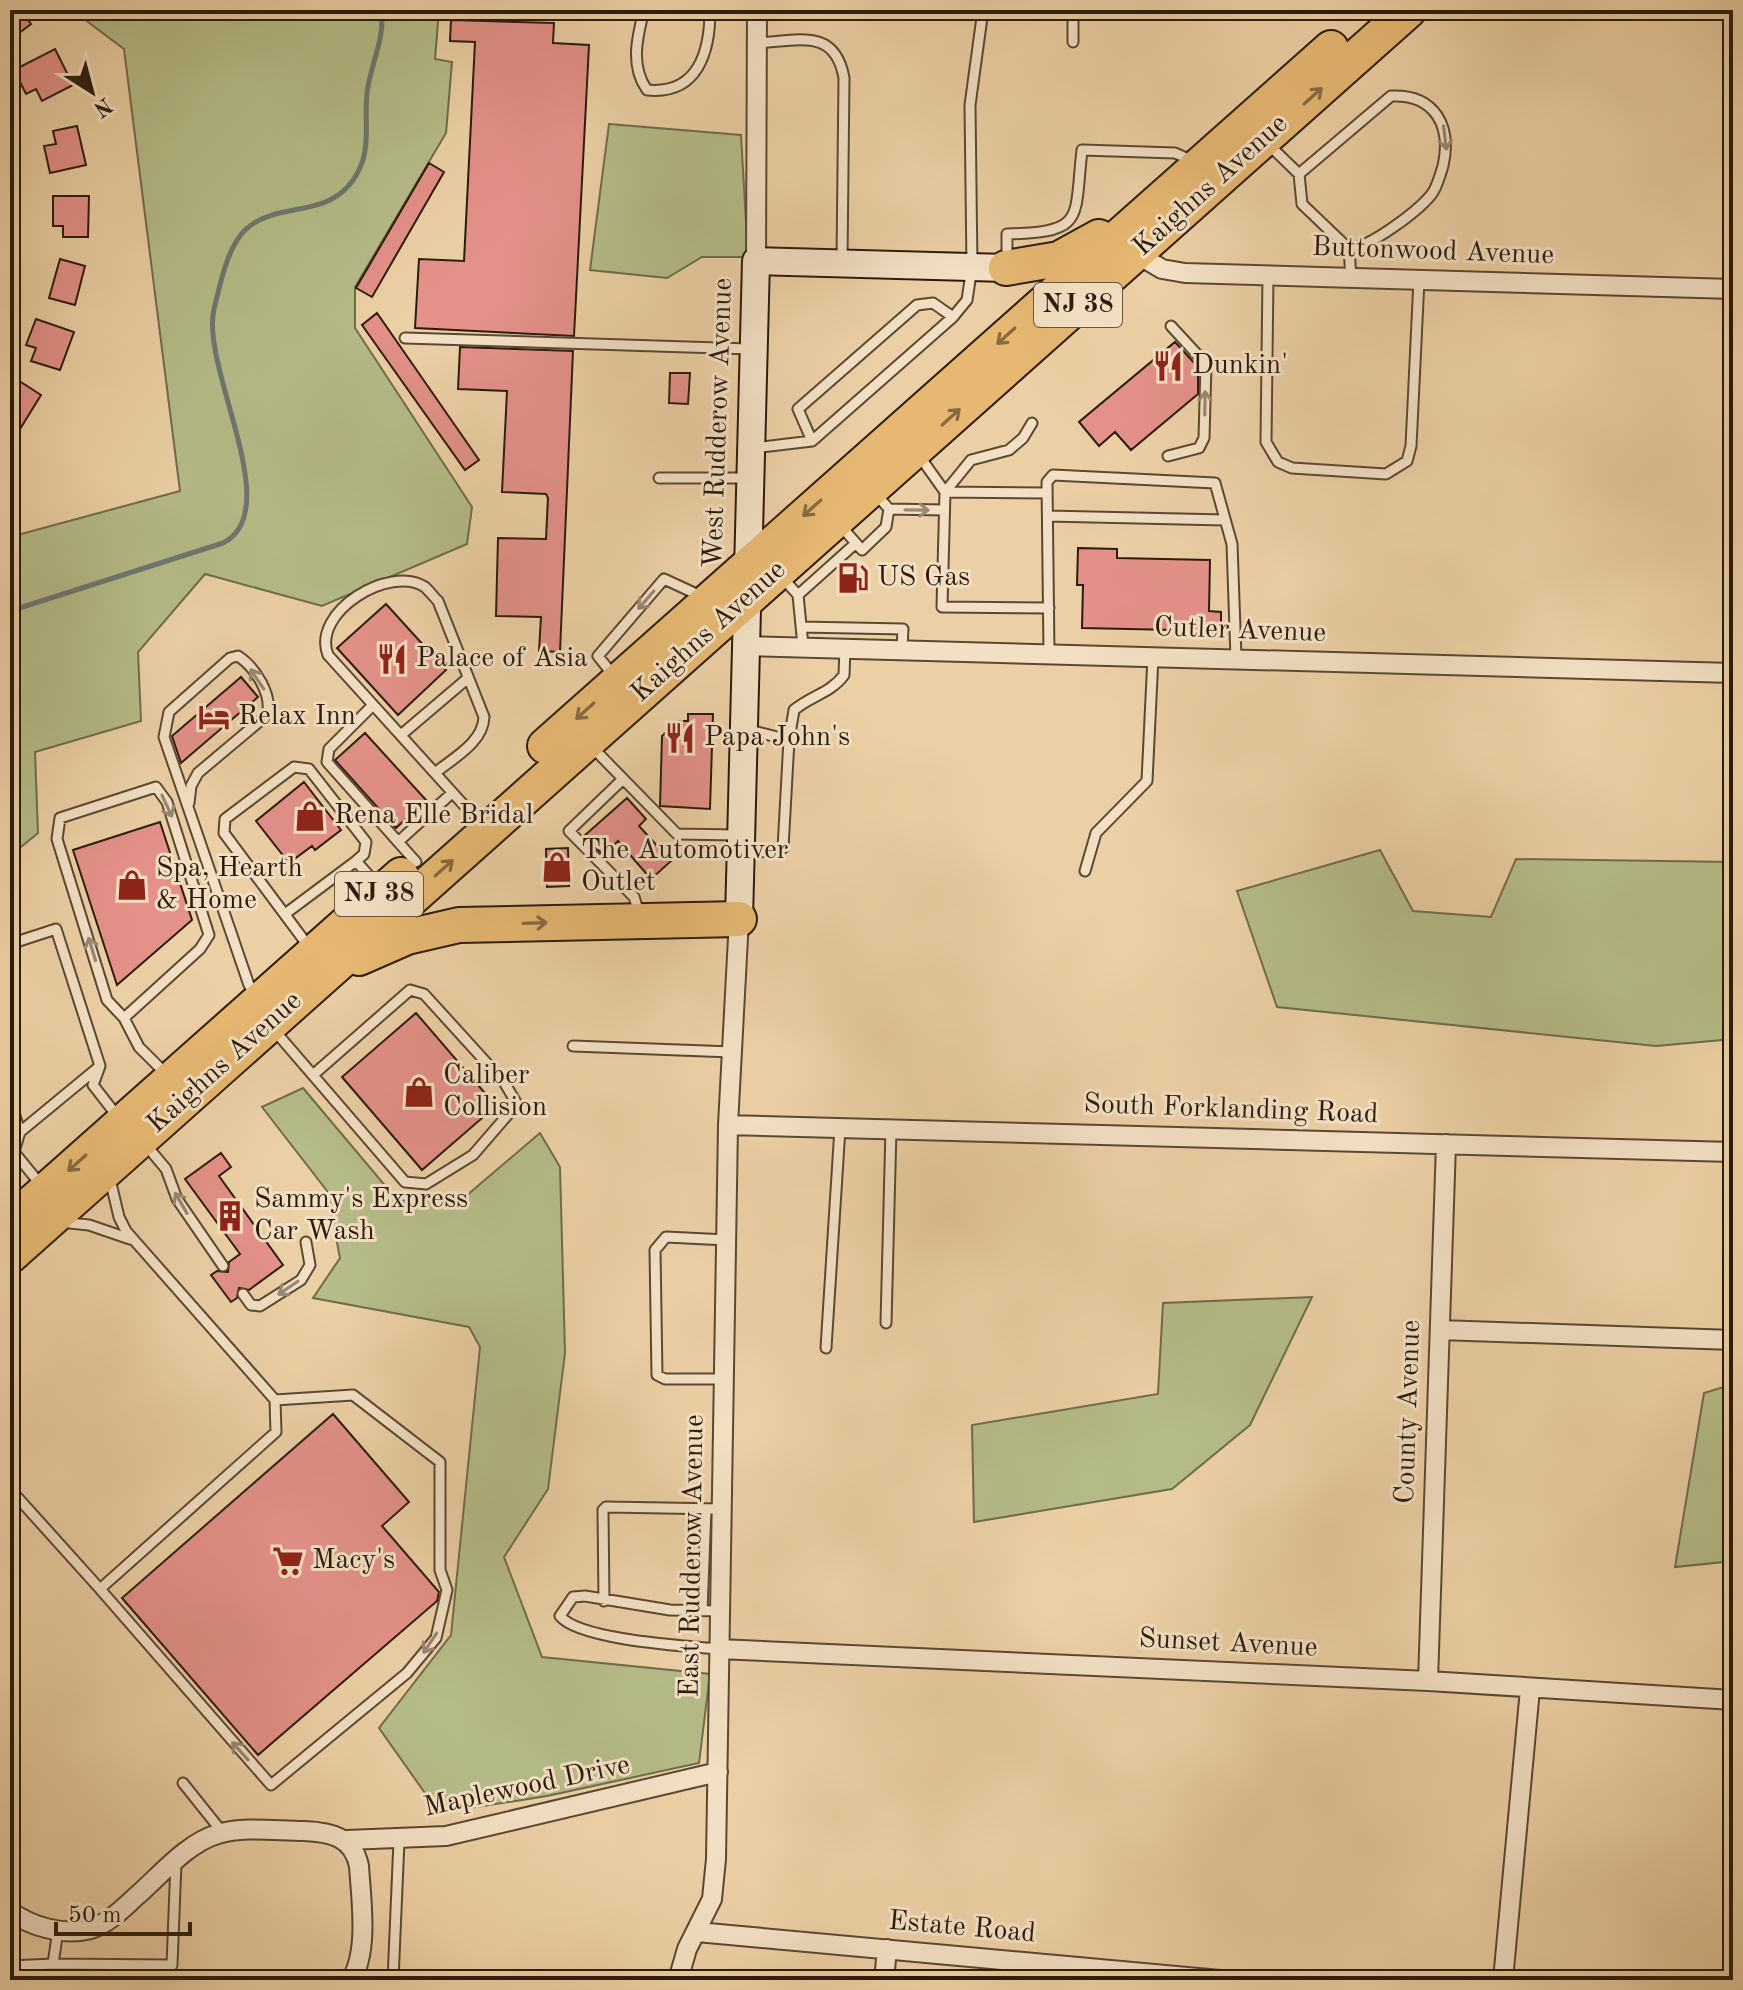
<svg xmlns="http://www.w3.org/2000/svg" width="1743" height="1990" viewBox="0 0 1743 1990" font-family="'Old Standard TT',serif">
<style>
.green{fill:#b5bc88;stroke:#706c4a;stroke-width:2}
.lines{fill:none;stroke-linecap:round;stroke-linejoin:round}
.stream{stroke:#6f7770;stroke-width:5}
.building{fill:#e49189;stroke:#2b1b0d;stroke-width:2}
.lane-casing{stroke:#5b4833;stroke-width:13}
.street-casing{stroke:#5b4833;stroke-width:22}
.secondary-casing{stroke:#2b1b0d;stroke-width:30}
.highway-casing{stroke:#2b1b0d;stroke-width:38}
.lane{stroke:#f3e0c4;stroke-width:9}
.street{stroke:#f3e0c4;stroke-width:18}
.secondary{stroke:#f3e0c4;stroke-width:26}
.highway{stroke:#e6b872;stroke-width:34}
.oneway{stroke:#886a40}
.oneway2{stroke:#998772}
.labels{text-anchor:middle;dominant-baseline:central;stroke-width:6;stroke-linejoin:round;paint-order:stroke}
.shield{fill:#f3e0c4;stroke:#675644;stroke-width:2}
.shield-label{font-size:26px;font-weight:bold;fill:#2b1b0d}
.street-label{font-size:28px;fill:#2b1b0d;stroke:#f3e0c4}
.poi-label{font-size:28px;fill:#2b1b0d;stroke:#f3e0c4;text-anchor:start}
</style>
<rect width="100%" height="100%" fill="#ecd0a5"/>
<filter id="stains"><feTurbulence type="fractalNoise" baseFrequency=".0025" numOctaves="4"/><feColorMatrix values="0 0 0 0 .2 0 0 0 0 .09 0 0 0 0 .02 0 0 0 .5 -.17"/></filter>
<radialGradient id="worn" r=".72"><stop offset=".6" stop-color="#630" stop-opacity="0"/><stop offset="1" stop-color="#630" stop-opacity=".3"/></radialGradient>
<path class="green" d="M72,10H602L597,20L439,10L435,59L452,62L446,133L355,287V328L472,507L467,544L322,606L205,574L138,652L141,721L35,752L38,833L10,856V537L180,491L124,49Z
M609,124L741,135L748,257H702L667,278L590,270Z
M1380,850L1413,911L1491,917L1516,859L1733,862V1039L1656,1046L1277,1007L1237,891Z
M303,1088L398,1201L466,1196L540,1133L560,1167L565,1353L548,1489L504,1557L542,1657L710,1674L699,1763L547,1796L439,1813L379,1728L451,1635L480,1347L469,1327L313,1298L340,1258L327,1191L262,1107Z
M1312,1297L1250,1425L1172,1489L974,1522L972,1425L1158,1394L1163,1303Z
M1733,1384V1561L1675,1567L1704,1393Z"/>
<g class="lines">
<path class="stream" d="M10,611L223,543C287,511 200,368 214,309C220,285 227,248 245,230C279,198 333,223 359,170C371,145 364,119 367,93C371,62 384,43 382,10"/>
</g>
<path class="building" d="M10,10H21L31,24L10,40Z
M451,20L554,23L553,43L589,45L574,336L415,328L419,259L464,261L475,42L450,41Z
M55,49L73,85L42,101L36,89L26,94L14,70Z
M77,126L86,165L50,173L44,146L56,144L53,131Z
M429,163L444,172L372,297L356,288Z
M53,196H89L88,237H63V226H53Z
M60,259L85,266L75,305L49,298Z
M377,313L479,460L465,470L362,325Z
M36,319L74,332L60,370L31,361L36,348L26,345Z
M1175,342L1198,367V394L1131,450L1115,432L1099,446L1079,422Z
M460,347L573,351L560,652L539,651L541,617L496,616L498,538L546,539L548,498L546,494L502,492L507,391L458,389Z
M670,373H690L688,404L669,403Z
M10,375L41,395L20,429L10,422Z
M1078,548L1117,549V558L1210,560L1209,611L1221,612V631L1082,628L1083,585H1077Z
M386,604L446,670L398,715L337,648Z
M241,677L258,697L181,763L172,736Z
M688,714H713L710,809L660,806L662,736L679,721H688Z
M365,733L426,800L396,828L335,760Z
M304,782L341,830L315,850L312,846L289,863L256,821Z
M627,798L646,819L639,826L671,861L651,879L618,841L603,855L584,836Z
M160,822L192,920L117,985L73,850Z
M568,848L569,886L547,887L546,849Z
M416,1013L496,1106L422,1170L342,1077Z
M221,1153L231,1167L219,1176L283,1265L249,1290L239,1288L237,1298L231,1302L211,1275L217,1271L228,1272L229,1262L240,1254L185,1179Z
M333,1414L409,1502L382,1526L439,1592L437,1601L258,1755L122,1598Z"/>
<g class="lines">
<defs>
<path id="lane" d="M644,10C637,38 630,66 647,90C698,95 710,52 710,10
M1068,10L1073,17V42
M757,43C797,41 835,27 844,78L842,260
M1269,145L1299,174L1302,204L1349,249L1351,278
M1299,174L1391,96C1435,94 1452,126 1443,166C1440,175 1437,188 1431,195C1417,212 1370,247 1349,249
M1007,262V234C1086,232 1074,220 1082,150L1175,153L1193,161
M1268,276L1266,442L1278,462L1292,468L1386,474L1407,461L1411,446L1419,280
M405,338L750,349
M1032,423L1023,438L1009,450L971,460L945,492L942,607L1049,608
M812,441L798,409L917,305L933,303L953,317
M753,448L812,441L953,317L967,300L972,267L970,105L983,10
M918,454L945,492L1047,493
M1168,456L1199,448L1204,438L1206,364L1171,326
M659,478H746
M875,493L889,509L944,510
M1048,516L1225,520
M840,525L862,550L886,527L889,509
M781,576L798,595L803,646
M798,595L856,543
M801,627L903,629L902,648
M1049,653L1047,482L1053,475L1215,483L1232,544L1236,658
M613,675L598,656L664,579L703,597
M373,705L329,749L327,762L416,862
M401,735L468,678
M789,740L794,710C810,696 831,693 844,675L845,647
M593,748L677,834L738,835
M435,773C453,758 483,743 484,717L438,601C434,597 429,591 425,587C390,564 311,612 328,655L471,813
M623,779L569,831L634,897L640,916
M189,803L191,786L198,773L267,715C273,695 255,667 238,656L230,658L169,712L164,737L249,985L257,996
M398,842L452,793
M744,855L783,848L789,740L745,729
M1085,871L1096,833L1147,781L1153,657
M285,914L356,861
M10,944L56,929L100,1066L93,1085L118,1117
M309,947L224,833L225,819L294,767L309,769L366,842L364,854L356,861L379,887
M124,1018L200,949L209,935L167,802L156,787L60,818L57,839L107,1000L124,1018L139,1047L166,1074
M274,1030L405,1182L426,1184L473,1155L517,1104L504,1082L424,994L410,990L313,1075
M573,1046L732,1052
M10,1100L20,1132L14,1152L41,1185
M20,1132L100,1066
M146,1145L166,1169L177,1199L223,1266
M60,1222L89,1225L130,1239
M243,1294L251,1305L260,1306L301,1280L310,1265L306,1242
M886,1323L891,1129
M826,1348L840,1128
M724,1379H665L657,1375L655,1250L666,1237L727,1240
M10,1489L100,1589L276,1432L275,1400L126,1231L119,1217L110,1179
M10,1586L11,1585
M100,1589L271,1785L407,1673L436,1638L447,1590L440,1570V1462L353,1395L275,1400
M604,1601L603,1510L606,1507L722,1509
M702,1611L706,1509
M719,1649C686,1646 579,1640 560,1616L573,1597L585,1596L670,1610L720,1611
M183,1783L223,1833
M58,1930L53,1964L172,1965L176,1863
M10,1966L53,1964
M393,1980L399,1841"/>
<path id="street" d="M1135,253L1162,269L1185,273L1733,289
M756,261L757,10
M745,646L1733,673
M728,1125L1733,1152
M1440,1330L1733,1340
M719,1649L1428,1681L1733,1700
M1428,1681L1446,1144
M347,1840L446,1836L718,1772
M10,1911C31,1927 64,1936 91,1929C110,1923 126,1905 140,1893C162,1873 189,1842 218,1834C244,1826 277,1831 304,1831C331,1832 353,1837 359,1866C361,1899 369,1951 351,1980
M697,1932L1220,1980
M678,1980L687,1949L712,1899L716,1859L728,1125L739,919
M884,1980L887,1949
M1503,1980L1530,1689"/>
<path id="secondary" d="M739,919L756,261L1006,268"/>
<path id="highway" d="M1006,268L1059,259L1099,237
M545,746L1331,48
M359,958L407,937L459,925L739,919
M10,1222L401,875
M10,1256L1409,10"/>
</defs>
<use href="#lane" class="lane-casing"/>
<use href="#street" class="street-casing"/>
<use href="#secondary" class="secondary-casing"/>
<use href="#highway" class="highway-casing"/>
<use href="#lane" class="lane"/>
<use href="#street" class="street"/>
<use href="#secondary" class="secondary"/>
<use href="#highway" class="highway"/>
</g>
<defs><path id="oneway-shaft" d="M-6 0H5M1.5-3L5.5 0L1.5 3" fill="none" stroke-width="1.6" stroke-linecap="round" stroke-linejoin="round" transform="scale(2)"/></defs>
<g class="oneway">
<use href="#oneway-shaft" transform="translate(1313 96) rotate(-42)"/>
<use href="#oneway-shaft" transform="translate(1006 336) rotate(138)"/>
<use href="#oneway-shaft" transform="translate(951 417) rotate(-42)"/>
<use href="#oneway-shaft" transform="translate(812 508) rotate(138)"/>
<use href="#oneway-shaft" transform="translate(585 711) rotate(138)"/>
<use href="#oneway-shaft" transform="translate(444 868) rotate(-42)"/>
<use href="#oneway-shaft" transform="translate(535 923) rotate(-2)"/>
<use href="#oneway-shaft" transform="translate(77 1163) rotate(138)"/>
</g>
<g class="oneway2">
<use href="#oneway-shaft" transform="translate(1445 138) rotate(83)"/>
<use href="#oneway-shaft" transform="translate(1205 403) rotate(-89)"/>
<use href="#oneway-shaft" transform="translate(917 510) rotate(1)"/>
<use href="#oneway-shaft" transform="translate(646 600) rotate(131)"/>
<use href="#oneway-shaft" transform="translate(257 679) rotate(-124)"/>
<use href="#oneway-shaft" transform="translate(167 806) rotate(65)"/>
<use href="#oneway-shaft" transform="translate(92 949) rotate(-107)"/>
<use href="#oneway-shaft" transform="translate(181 1203) rotate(-120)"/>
<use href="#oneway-shaft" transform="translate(288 1288) rotate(146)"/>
<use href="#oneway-shaft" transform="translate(430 1643) rotate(124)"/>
<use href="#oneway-shaft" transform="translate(240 1751) rotate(-132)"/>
</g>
<defs>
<symbol id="restaurant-bare" viewBox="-9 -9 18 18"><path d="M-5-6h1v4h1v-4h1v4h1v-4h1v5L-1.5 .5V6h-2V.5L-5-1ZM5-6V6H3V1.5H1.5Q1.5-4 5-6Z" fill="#8f2418" stroke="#f3e0c4" stroke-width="2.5" paint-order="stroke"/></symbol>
<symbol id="fuel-bare" viewBox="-9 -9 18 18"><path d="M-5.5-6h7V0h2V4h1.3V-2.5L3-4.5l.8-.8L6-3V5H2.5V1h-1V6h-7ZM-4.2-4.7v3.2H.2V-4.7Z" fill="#8f2418" stroke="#f3e0c4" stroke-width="2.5" paint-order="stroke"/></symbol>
<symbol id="hotel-bare" viewBox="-9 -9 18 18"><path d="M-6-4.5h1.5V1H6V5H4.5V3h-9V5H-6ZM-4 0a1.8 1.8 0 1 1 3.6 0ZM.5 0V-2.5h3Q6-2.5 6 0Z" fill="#8f2418" stroke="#f3e0c4" stroke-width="2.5" paint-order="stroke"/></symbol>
<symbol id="shop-bare" viewBox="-9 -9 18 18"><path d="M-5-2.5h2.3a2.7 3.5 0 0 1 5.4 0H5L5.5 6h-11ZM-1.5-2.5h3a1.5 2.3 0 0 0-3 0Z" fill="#8f2418" stroke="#f3e0c4" stroke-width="2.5" paint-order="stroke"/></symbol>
<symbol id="building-bare" viewBox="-9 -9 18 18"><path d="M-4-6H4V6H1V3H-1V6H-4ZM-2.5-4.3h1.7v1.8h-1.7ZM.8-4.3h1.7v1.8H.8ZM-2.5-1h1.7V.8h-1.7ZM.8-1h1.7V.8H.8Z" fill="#8f2418" stroke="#f3e0c4" stroke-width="2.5" paint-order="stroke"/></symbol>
<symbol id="supermarket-bare" viewBox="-9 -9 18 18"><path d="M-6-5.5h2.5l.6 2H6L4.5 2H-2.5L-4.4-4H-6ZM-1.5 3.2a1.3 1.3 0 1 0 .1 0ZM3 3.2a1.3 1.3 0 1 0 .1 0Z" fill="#8f2418" stroke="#f3e0c4" stroke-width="2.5" paint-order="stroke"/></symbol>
</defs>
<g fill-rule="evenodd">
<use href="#restaurant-bare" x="1146" y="344" width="44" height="44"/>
<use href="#fuel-bare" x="831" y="556" width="44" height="44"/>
<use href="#restaurant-bare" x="370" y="637" width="44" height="44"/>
<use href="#hotel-bare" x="192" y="695" width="44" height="44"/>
<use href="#restaurant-bare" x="658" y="716" width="44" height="44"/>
<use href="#shop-bare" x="288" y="794" width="44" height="44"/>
<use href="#shop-bare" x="535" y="845" width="44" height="44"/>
<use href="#shop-bare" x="110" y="863" width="44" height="44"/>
<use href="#shop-bare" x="397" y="1070" width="44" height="44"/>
<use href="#building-bare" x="208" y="1194" width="44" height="44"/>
<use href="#supermarket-bare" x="266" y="1539" width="44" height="44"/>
</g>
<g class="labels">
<g class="shield">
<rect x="1034" y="283" width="88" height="44" rx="6"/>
<rect x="335" y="872" width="88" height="44" rx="6"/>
</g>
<g class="shield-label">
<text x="1078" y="305">NJ 38</text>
<text x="379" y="894">NJ 38</text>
</g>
<g class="street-label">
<text transform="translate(1211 186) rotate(-42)">Kaighns Avenue</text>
<text transform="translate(1433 252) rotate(2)">Buttonwood Avenue</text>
<text transform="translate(719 423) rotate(-88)">West Rudderow Avenue</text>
<text transform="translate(1240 631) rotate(2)">Cutler Avenue</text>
<text transform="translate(709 632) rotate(-42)">Kaighns Avenue</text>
<text transform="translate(225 1063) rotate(-42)">Kaighns Avenue</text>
<text transform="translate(1231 1110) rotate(2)">South Forklanding Road</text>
<text transform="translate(1409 1412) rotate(-88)">County Avenue</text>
<text transform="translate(693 1556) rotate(-89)">East Rudderow Avenue</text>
<text transform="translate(1228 1644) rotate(3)">Sunset Avenue</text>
<text transform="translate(527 1787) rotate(-12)">Maplewood Drive</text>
<text transform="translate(962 1928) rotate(5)">Estate Road</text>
</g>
<g class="poi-label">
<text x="1192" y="366">Dunkin'</text>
<text x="877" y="578">US Gas</text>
<text x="416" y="659">Palace of Asia</text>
<text x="238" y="717">Relax Inn</text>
<text x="704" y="738">Papa John's</text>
<text x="334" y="816">Rena Elle Bridal</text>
<text x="581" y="851">The Automotiver<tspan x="581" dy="32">Outlet</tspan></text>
<text x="156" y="869">Spa, Hearth<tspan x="156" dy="32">&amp; Home</tspan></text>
<text x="443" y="1076">Caliber<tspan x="443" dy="32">Collision</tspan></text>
<text x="254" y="1200">Sammy's Express<tspan x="254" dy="32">Car Wash</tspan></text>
<text x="312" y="1561">Macy's</text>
</g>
</g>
<rect width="1743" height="1990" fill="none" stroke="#ecd0a5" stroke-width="40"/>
<rect x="12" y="12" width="1719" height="1966" fill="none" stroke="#2b1b0d" stroke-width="4"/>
<rect x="20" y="20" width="1703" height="1950" fill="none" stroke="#2b1b0d" stroke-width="2"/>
<g transform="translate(92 92) rotate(144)" stroke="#f3e0c4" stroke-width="6" paint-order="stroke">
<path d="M0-6L14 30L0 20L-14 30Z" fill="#2b1b0d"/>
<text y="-12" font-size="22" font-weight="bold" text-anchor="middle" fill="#2b1b0d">N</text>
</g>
<path d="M56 1922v12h134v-12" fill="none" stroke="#2b1b0d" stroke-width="4"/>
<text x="68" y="1922" font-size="24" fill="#2b1b0d" stroke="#f3e0c4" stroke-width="6" paint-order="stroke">50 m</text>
<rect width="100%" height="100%" filter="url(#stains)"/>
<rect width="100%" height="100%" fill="url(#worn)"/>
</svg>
